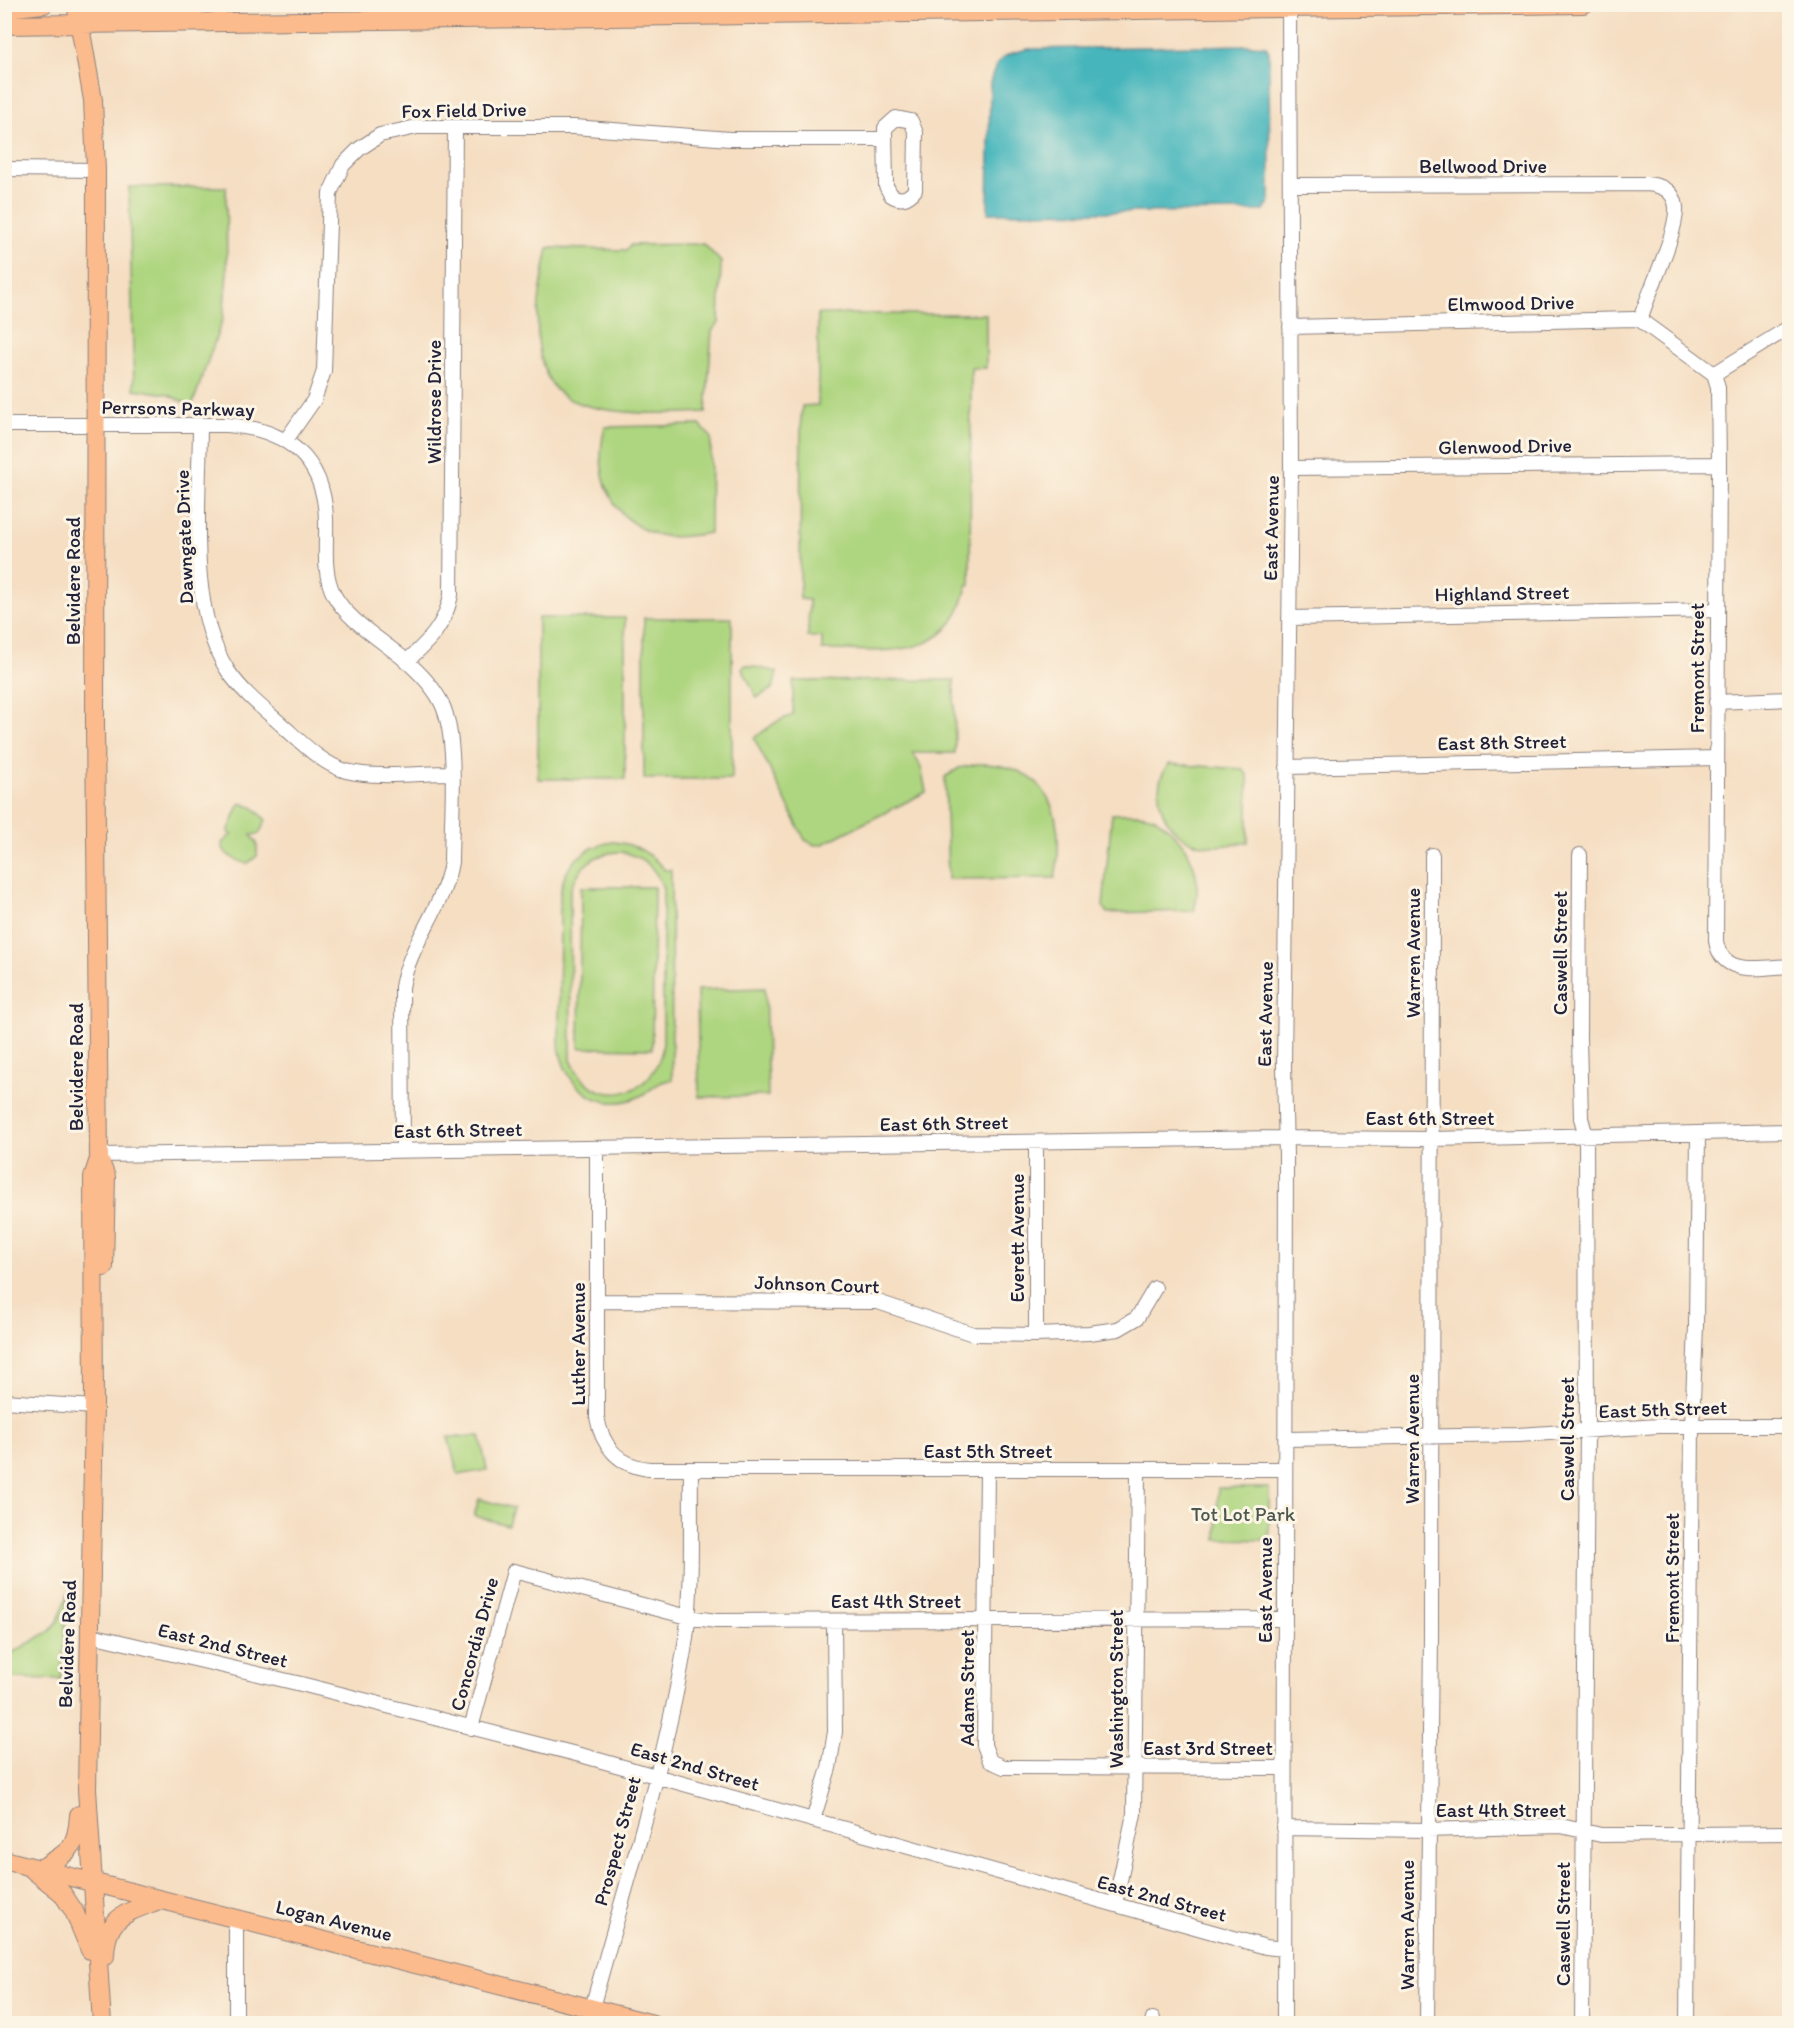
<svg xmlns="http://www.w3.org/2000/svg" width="1794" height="2028" viewBox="0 0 1794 2028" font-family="Itim,sans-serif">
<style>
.green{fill:#aed57f;stroke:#687c5d;stroke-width:1.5;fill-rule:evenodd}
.water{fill:#47b6bc;stroke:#346c7c;stroke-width:1.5}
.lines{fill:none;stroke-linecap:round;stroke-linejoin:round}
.minor-casing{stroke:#8c807e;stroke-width:16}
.major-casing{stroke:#8c807e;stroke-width:20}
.minor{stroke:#fff;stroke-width:14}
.major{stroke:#fbbb8d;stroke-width:18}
.labels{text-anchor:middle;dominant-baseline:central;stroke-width:6;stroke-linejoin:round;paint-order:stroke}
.street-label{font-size:20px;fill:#22223b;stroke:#fcf5e5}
.park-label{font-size:20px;fill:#4c584f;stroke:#fcf5e5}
</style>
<rect width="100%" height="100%" fill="#fcf5e5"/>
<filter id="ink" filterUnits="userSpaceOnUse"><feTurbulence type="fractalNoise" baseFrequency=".0167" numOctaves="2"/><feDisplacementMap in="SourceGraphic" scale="12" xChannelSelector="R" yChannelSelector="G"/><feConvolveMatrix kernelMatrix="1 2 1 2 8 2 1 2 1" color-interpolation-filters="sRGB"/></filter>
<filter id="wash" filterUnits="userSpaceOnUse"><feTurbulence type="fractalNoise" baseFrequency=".008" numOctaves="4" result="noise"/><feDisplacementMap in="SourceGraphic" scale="24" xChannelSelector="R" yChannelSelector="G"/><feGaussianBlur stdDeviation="1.35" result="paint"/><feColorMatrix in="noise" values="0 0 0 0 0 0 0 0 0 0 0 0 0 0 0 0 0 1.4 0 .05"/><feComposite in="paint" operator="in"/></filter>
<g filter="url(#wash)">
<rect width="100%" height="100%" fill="#f5dec2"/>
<path class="green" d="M129,187H226L227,273L223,318L192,406L167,394L134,389Z
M704,244L721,262L719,323L712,331L706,412C671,414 574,418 553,386C527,348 540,290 548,248L626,250L631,245Z
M818,314H986V368H971L970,585H967C952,665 883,649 822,650V637H808L809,600L800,599L801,420L802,406L818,405Z
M700,425L711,437L710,533C694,535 675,539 659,535C610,522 593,473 605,427Z
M538,618H625V779H538Z
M644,618H732V779H644Z
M746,665L777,672L773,688L757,698L742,668Z
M954,680L955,753H913L921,767L926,792L823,844L815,845L805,840L754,738L778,721L793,715V681Z
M978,764C1050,763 1066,816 1055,878L948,879L945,777L959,768Z
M1169,764L1243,769L1248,776V842C1230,845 1210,849 1192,842C1162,830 1148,788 1169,764Z
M240,803L254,808L266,820L259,834L251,835L257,843V856L247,864C236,860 223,856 222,843L232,834L228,832Z
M1112,814C1125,814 1140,812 1153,817C1158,819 1163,824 1168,828C1193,851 1203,878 1194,911L1107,913L1103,906Z
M613,842C637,844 650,853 665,870H671L672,1080C656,1080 651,1093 636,1098C596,1114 561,1082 559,1043L560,896C563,866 583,846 613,842ZM622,852C644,857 655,867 663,888V1043C657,1099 593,1113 571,1060L570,891C579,865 595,852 622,852Z
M581,887H654L652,1049L579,1048Z
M765,988L768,1096L699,1097L697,990Z
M480,1436L487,1470L458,1475L448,1437Z
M1218,1488H1269V1540L1217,1539Z
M479,1499L513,1508L508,1525L474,1516Z
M68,1592L61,1679L5,1678V1657L50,1631L58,1621Z"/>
<path class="water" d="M1252,45L1266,46L1269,52L1270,201L1264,211L988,213L990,83C997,57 1002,55 1028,49Z"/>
</g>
<g filter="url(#ink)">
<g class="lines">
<defs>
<path id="minor" d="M896,118L911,121L916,133L915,190C908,199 900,201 891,195L886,186L885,128Z
M4,169L96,170
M1290,185L1646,184C1661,185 1674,190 1676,207C1678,232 1648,293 1640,320
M1290,327L1634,319L1640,320L1714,374
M1714,374L1718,387L1719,464L1716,941C1722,978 1762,967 1790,966
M1714,374L1790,327
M4,425H227C285,429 324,457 326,519C327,544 322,572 334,595C348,621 382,640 404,659C418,671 434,687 442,704C459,741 451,820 451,862C444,907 410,942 402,987L403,1150
M200,425C200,498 186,607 228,671C243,693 264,709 283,726C301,742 322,764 346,771C378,779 418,773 451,773
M286,440L314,400L324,371L330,193L343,165L359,149L380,135L417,127H574L730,139H885
M1291,468L1719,464
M1289,618L1717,610
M406,662C429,641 445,626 451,595L455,127
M1716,702L1790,699
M1287,767L1717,758
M1580,855L1579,1038L1581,1118L1586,1136L1587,1431L1582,2024
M597,1149V1417C602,1446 619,1466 649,1469H1285
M99,1155L1284,1138L1433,1139L1790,1131
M597,1301L878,1302L973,1334L1036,1335L1089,1333L1118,1329L1137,1318L1155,1288
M1036,1335V1142
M4,1401L94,1407
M1286,1439L1518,1435L1659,1426H1790
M987,1471L984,1745L990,1761L1004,1767L1283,1768
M91,1635L301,1684L584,1756L1266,1947L1283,1949
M471,1728L514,1571L688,1617L716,1621L1284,1619
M813,1820L829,1768L835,1732L834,1621
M1283,1828L1427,1830L1561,1826L1601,1835L1790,1833
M1115,1904L1134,1814L1138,1471
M236,1919V2024
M592,2008C624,1890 663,1772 684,1651C694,1592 690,1529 691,1469
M1152,2024L1153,2019
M1284,2024L1286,1156L1284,1066L1291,468L1289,4
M1427,2024L1431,1635L1432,855
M1687,2024L1692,1425L1696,1326L1698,1133"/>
<path id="major" d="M76,4L93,100L96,170L95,723L99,1159L93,1177L94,1407L87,1789L102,2024
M4,8L44,4
M93,15L118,10L203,4
M4,25L1584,4
M99,1159L106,1177L104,1267
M4,1860L653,2024
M40,1869C68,1853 77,1849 79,1815
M33,1870L62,1893L74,1911L90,1950
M105,1956C106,1916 126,1913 159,1900"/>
</defs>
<use href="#minor" class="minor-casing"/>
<use href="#major" class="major-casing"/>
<use href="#minor" class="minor"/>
<use href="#major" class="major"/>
</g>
</g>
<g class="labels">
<g class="street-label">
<text transform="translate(464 110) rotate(-1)">Fox Field Drive</text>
<text x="1483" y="166">Bellwood Drive</text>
<text transform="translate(1511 303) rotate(-1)">Elmwood Drive</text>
<text transform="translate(434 402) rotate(-90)">Wildrose Drive</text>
<text transform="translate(178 408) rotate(1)">Perrsons Parkway</text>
<text transform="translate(1505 446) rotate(-1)">Glenwood Drive</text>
<text transform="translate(1271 528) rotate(-89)">East Avenue</text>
<text transform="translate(184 537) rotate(-92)">Dawngate Drive</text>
<text transform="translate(73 581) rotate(-90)">Belvidere Road</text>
<text transform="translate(1502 593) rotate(-1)">Highland Street</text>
<text transform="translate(1697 668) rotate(-90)">Fremont Street</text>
<text transform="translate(1502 742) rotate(-1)">East 8th Street</text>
<text transform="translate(1413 953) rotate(-90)">Warren Avenue</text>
<text transform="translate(1560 953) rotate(-90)">Caswell Street</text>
<text transform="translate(1265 1014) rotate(-89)">East Avenue</text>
<text transform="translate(76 1067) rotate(-90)">Belvidere Road</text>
<text x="1430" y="1118">East 6th Street</text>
<text transform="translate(944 1123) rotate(-1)">East 6th Street</text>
<text transform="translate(458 1130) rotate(-1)">East 6th Street</text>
<text transform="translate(1017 1238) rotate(-90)">Everett Avenue</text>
<text transform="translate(817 1284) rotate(2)">Johnson Court</text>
<text transform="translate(578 1344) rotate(-90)">Luther Avenue</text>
<text transform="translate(1663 1409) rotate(-2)">East 5th Street</text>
<text transform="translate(1412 1439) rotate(-90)">Warren Avenue</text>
<text transform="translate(1567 1439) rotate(-90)">Caswell Street</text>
<text x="988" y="1451">East 5th Street</text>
<text transform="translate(1672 1578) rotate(-90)">Fremont Street</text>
<text transform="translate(1265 1590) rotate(-90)">East Avenue</text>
<text x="896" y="1601">East 4th Street</text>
<text transform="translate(67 1644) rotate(-88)">Belvidere Road</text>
<text transform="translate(474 1644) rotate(-75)">Concordia Drive</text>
<text transform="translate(223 1645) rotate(14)">East 2nd Street</text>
<text transform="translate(967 1688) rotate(-90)">Adams Street</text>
<text transform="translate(1116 1689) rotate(-90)">Washington Street</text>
<text x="1208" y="1748">East 3rd Street</text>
<text transform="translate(695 1766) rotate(16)">East 2nd Street</text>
<text x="1501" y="1810">East 4th Street</text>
<text transform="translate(617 1841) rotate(-75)">Prospect Street</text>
<text transform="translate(1162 1898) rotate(15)">East 2nd Street</text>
<text transform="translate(334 1920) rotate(14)">Logan Avenue</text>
<text transform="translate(1563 1924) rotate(-90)">Caswell Street</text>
<text transform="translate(1407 1925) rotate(-90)">Warren Avenue</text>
</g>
<g class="park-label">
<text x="1243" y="1514">Tot Lot Park</text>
</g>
</g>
<rect width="1794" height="2028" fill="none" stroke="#fcf5e5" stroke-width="24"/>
</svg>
